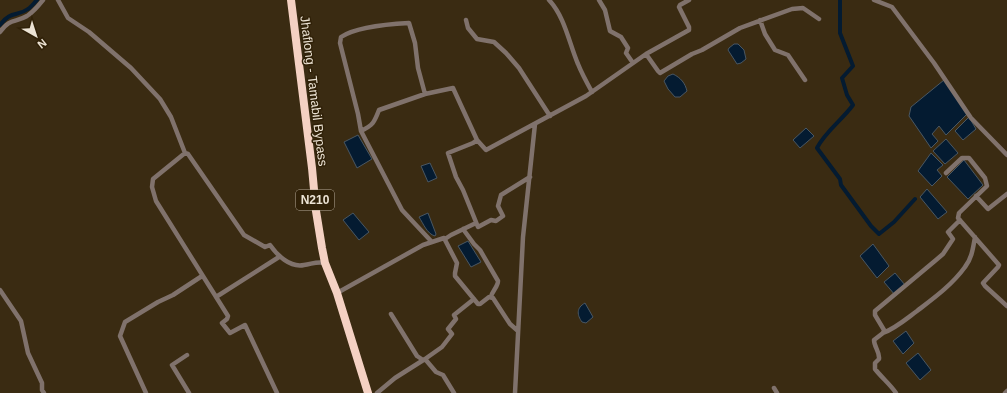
<svg xmlns="http://www.w3.org/2000/svg" width="1007" height="393" viewBox="0 0 1007 393" font-family="Arial,sans-serif">
<style>
.water{fill:#041b31;stroke:#4a5762}
.lines{fill:none;stroke-linecap:round;stroke-linejoin:round}
.canal{stroke:#041b31;stroke-width:4}
.street{stroke:#80726c;stroke-width:4.5}
.highway{stroke:#f4d1c3;stroke-width:8}
.labels{text-anchor:middle;dominant-baseline:central;stroke-width:3;stroke-linejoin:round;paint-order:stroke}
.shield{fill:#302108;stroke:#b4a997;stroke-width:1}
.shield-label{font-size:12px;font-weight:bold;fill:#ece3d4}
.street-label{font-size:13px;fill:#ece3d4;stroke:#302108}
</style>
<rect width="100%" height="100%" fill="#3a2b12"/>
<path class="water" d="M734,44H738L744,50L746,59L741,63L737,64L728,50L729,48Z
M673,74C681,78 685,83 687,91L680,97H675L668,89L664,81L668,76Z
M944,80L967,114L946,135L939,126L932,134L938,141L931,148L909,116L911,107Z
M969,117L976,129L963,140L955,131Z
M806,128L814,136L800,148L793,140Z
M358,135L372,159L357,168L344,142Z
M946,139L958,153L945,164L933,151Z
M931,153L943,165L937,170L942,176L932,186L918,171Z
M964,160L983,185L968,199L947,177Z
M430,163L437,178L428,182L421,166Z
M927,189L947,212L938,219L920,197Z
M353,213L369,232L359,240L343,220Z
M428,213L436,234L435,236C427,234 423,223 419,217Z
M468,241L481,262L471,267L458,246Z
M873,244L889,266L877,278L860,256Z
M895,273L905,285L895,295L884,282Z
M585,303L593,317L586,323L582,322C577,315 576,308 585,303Z
M906,331L914,343L903,354L893,341Z
M918,353L931,370L920,380L906,363Z"/>
<g class="lines">
<path class="canal" d="M840,0V33L853,66L842,78L847,95L853,105C842,120 825,132 817,148L840,179L841,185L871,226L879,234L894,222L915,199
M0,25C11,10 17,17 28,9C31,7 34,3 37,0"/>
<path class="street" d="M58,0L68,18L89,32L131,68L160,99L171,117L185,153L153,179L152,187L156,201L228,316L227,319L222,323L230,333L245,325L277,393
M549,0C565,17 569,43 578,64C582,74 587,83 592,92
M599,0L605,10L610,31L621,37L628,48L626,53L633,63
M874,0L892,7L934,63L971,118L1007,155
M466,20L468,28L477,39L494,42L506,53L519,68L550,116
M760,20L765,34L775,50L788,55L805,80
M0,32C10,18 15,23 27,16C33,12 39,5 43,0
M646,54L658,71L660,73L692,54L702,50L740,28L792,9L803,8L819,19
M425,94L418,68L415,43L409,23C390,24 356,27 341,37L340,43L358,114L361,131L402,210L431,241
M361,131C373,125 374,123 379,110L425,94L453,88L477,140L486,150L586,96L646,54L689,30V27L679,7L680,5L689,0
M477,140L473,143L448,153L456,177L463,190L478,227L491,220L496,221L503,216L498,206L501,195L530,177
M185,153L188,154L244,235L265,247L270,245C277,255 290,268 304,265C312,264 317,261 325,263
M946,173L962,158H969L985,178L987,186L959,213L958,218L999,265L998,267L983,283L985,286L1007,306
M976,196L988,209L1007,194
M463,229L474,244L480,250L498,281C498,287 492,291 491,297
M445,239L451,235L476,223
M0,290L21,321L28,353L42,383V390L44,393
M337,293L423,245L444,238L457,263L455,273V276L478,304H480L489,297L493,298L510,324L518,331
M216,297L279,257
M391,314L417,356L423,360
M883,333C896,328 906,319 917,311C934,298 952,285 965,267C972,258 973,248 975,237
M187,355L172,365L189,393
M425,359L442,347L452,334L448,329L456,319L454,315L474,299
M774,388L777,393
M146,393L120,336L125,322L158,302L173,295L202,276
M377,393L395,378L425,359L436,372L443,375L454,393
M515,393L523,237L535,124
M896,393C890,384 882,378 875,369V363L879,359C880,352 874,347 874,340L883,333L884,330L875,315V311L936,260L943,254L953,239L948,232L960,220
M1005,393L1007,391"/>
<path class="highway" d="M291,0L312,168L316,211L322,248L325,263L337,293L368,393"/>
</g>
<g class="labels">
<rect class="shield" x="296" y="190" width="38" height="20" rx="3"/>
<g class="shield-label">
<text x="315" y="200">N210</text>
</g>
<g class="street-label">
<text transform="translate(314 91) rotate(83)">Jhaflong - Tamabil Bypass</text>
</g>
</g>
<g transform="translate(36 36) rotate(141)" stroke="#302108" stroke-width="3" paint-order="stroke">
<path d="M0-3L7 15L0 10L-7 15Z" fill="#ece3d4"/>
<text y="-6" font-size="11" font-weight="bold" text-anchor="middle" fill="#ece3d4">N</text>
</g>
</svg>
